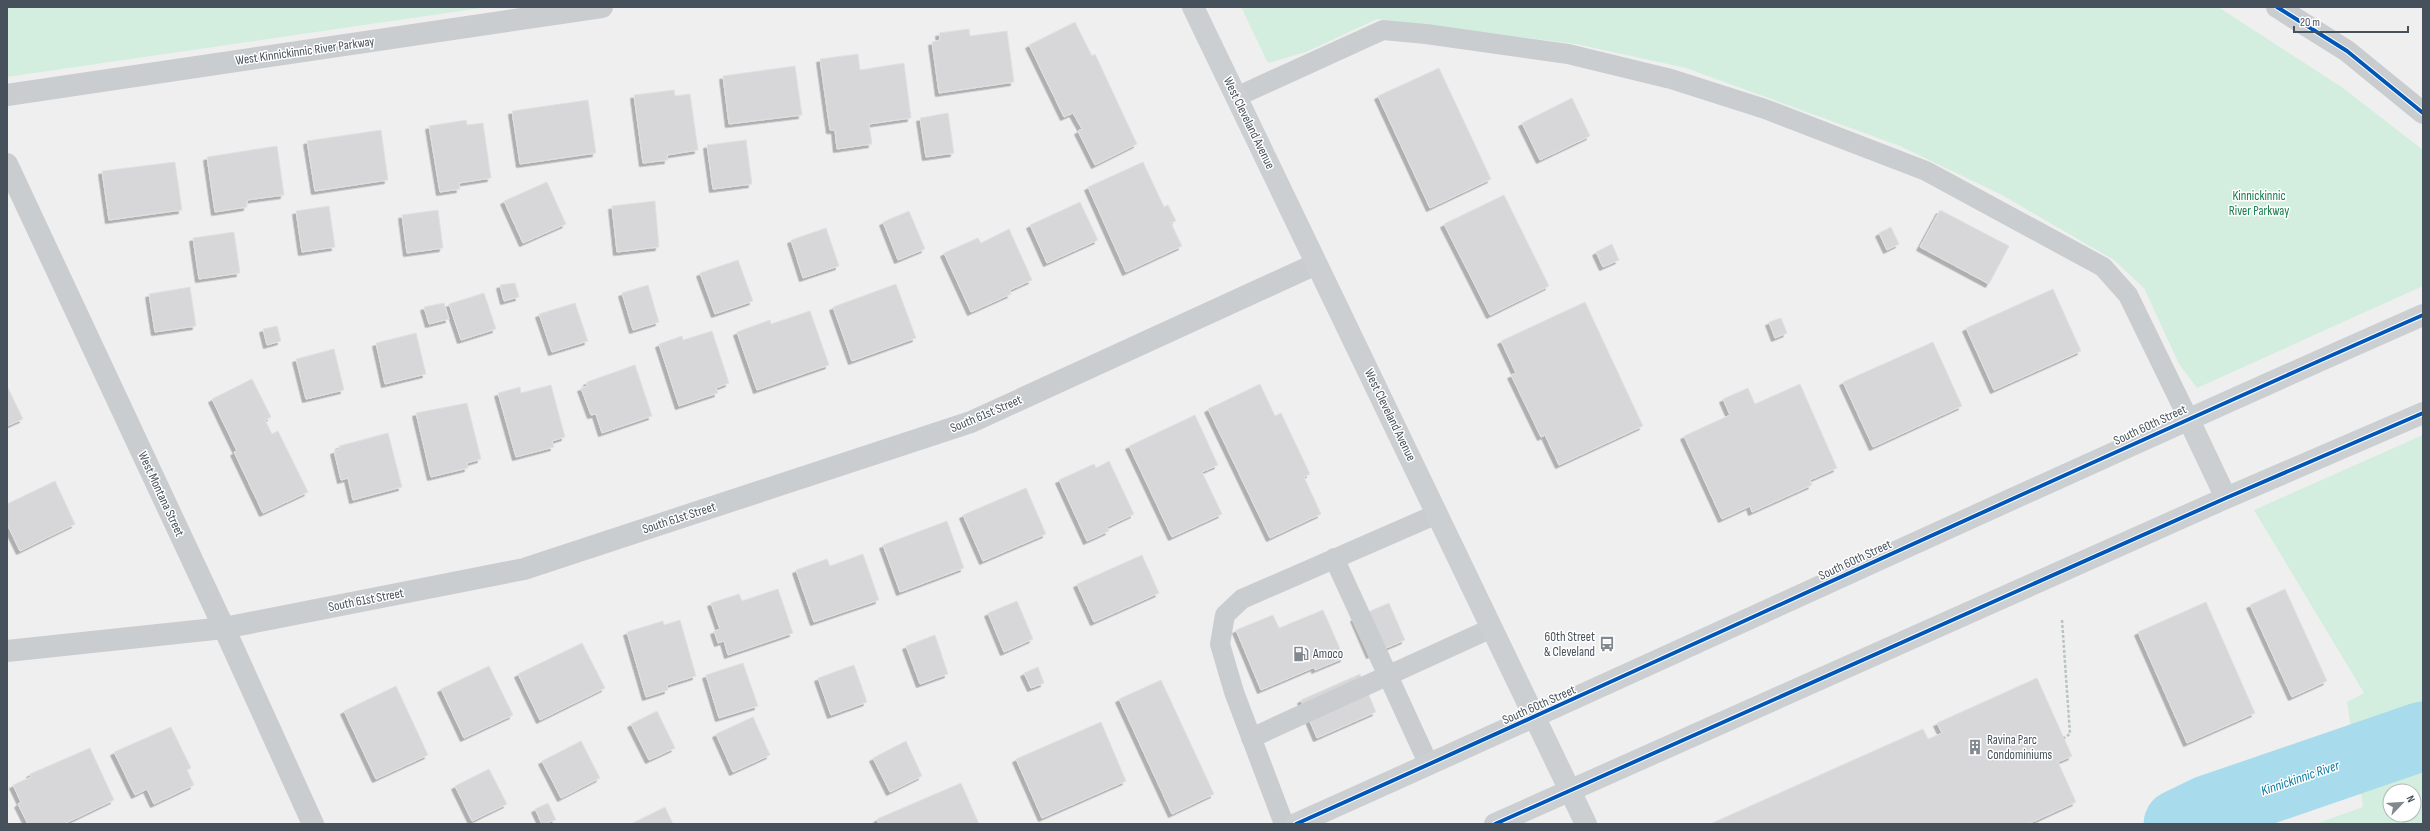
<svg xmlns="http://www.w3.org/2000/svg" width="2430" height="831" viewBox="0 0 2430 831" font-family="'Sofia Sans Condensed',sans-serif">
<style>
.green{fill:#d3eede;fill-rule:evenodd}
.lines{fill:none;stroke-linecap:round;stroke-linejoin:round}
.river{stroke:#a8dcec;stroke-width:69}
.building{fill:#d7d7d9;stroke:#e0e1e2;filter:url(#shadow)}
.path{stroke:#b8c4c0;stroke-width:2.5;stroke-dasharray:3 2;stroke-linecap:butt}
.lane{stroke:#cacdd0;stroke-width:20}
.street{stroke:#cacdd0;stroke-width:22}
.secondary{stroke:#cccfd1;stroke-width:22}
.cycleway-casing{stroke:#fff;stroke-width:6}
.cycleway{stroke:#0057b8;stroke-width:4}
.labels{text-anchor:middle;dominant-baseline:central;stroke-width:3;stroke-linejoin:round;paint-order:stroke}
.street-label{font-size:13px;fill:#46515b;stroke:#fff}
.park-label{font-size:13px;fill:#187c4c;stroke:#fff}
.poi-label{font-size:13px;fill:#46515b;stroke:#fff;text-anchor:start}
.water-label{font-size:14px;font-style:italic;fill:#0e7ca0;stroke:#fff}
</style>
<defs>
<filter id="shadow"><feDropShadow dx="-3.5" dy="3.5" stdDeviation="0" flood-color="#0004"/></filter>
</defs>
<rect width="100%" height="100%" fill="#efefef"/>
<path class="green" d="M7,7H488L7,77Z
M1241,7H2218L2343,88L2423,150V286L2197,388L2179,364L2144,288L2114,260L2000,194L1900,146L1686,68L1576,44L1377,19L1306,52L1268,63Z
M2423,435V824H2315L2363,807L2347,702L2364,693L2254,510ZM2390,791H2414V815H2390Z"/>
<g class="lines">
<path class="river" d="M2178,824L2207,810L2423,736"/>
</g>
<path class="building" d="M1075,22L1092,56L1095,54L1137,144L1095,165L1078,131L1082,129L1073,113L1064,117L1029,45Z
M969,29L970,36L1007,31L1014,82L939,93L932,42L940,40L939,33Z
M858,54L860,70L904,63L911,118L869,124L872,144L837,149L835,130H830L820,59Z
M795,66L802,115L729,124L723,76Z
M1439,68L1491,179L1430,208L1378,96Z
M674,90L675,96L690,94L698,150L667,155L668,160L643,163L634,95Z
M1572,98L1590,136L1540,160L1522,123Z
M588,100L596,153L520,164L512,111Z
M948,113L954,153L926,157L920,118Z
M466,120L467,125L483,123L491,178L459,183L460,189L440,192L429,126Z
M381,130L388,180L315,191L307,141Z
M746,140L752,184L713,189L707,145Z
M277,146L284,195L247,200V207L215,212L207,157Z
M175,162L182,210L109,220L102,171Z
M1143,162L1164,207L1168,205L1176,221L1171,223L1182,246L1126,272L1088,187Z
M547,182L566,224L523,243L504,201Z
M1504,195L1549,286L1490,315L1444,224Z
M655,201L659,247L617,252L612,206Z
M1080,202L1098,240L1047,263L1030,225Z
M329,206L335,247L302,252L296,211Z
M438,210L443,248L407,253L402,215Z
M1940,210L2009,246L1989,284L1920,247Z
M909,211L925,249L898,260L883,222Z
M1891,227L1899,244L1887,250L1879,233Z
M826,228L839,266L803,278L791,240Z
M1009,229L1032,280L1010,290L1011,294L971,312L944,253L978,238L981,243Z
M234,232L240,273L199,279L193,238Z
M1612,244L1619,260L1603,267L1596,252Z
M738,260L753,301L715,314L700,273Z
M515,283L519,297L504,301L500,285Z
M896,284L916,338L852,361L833,307Z
M648,285L659,322L633,330L622,293Z
M190,287L196,326L155,332L149,294Z
M2053,289L2081,351L1994,390L1966,328Z
M484,293L496,329L461,340L449,304Z
M1585,302L1643,426L1559,465L1545,435L1541,437L1511,375L1516,373L1501,341Z
M444,303L449,319L429,324L424,307Z
M575,303L588,341L552,352L539,314Z
M810,311L829,365L757,390L737,332L770,320L771,324Z
M1781,318L1787,333L1775,338L1769,322Z
M277,326L281,341L267,345L263,329Z
M712,331L729,383L716,388L718,393L679,406L659,344L682,336L683,340Z
M416,333L426,374L385,384L376,343Z
M1933,342L1962,406L1873,447L1843,382Z
M334,349L344,390L306,399L296,359Z
M635,365L652,416L602,433L596,414L591,415L581,388L587,386V382Z
M252,379L271,417L265,420L272,434L278,431L308,492L263,513L234,452L237,451L212,399Z
M1260,384L1275,416L1281,413L1310,474L1304,477L1321,514L1270,538L1208,409Z
M1800,384L1837,468L1810,480L1812,485L1752,512L1750,506L1722,519L1684,436L1730,415L1723,399L1748,388L1755,404Z
M551,385L565,437L552,441L554,447L516,457L498,393L520,387L521,393Z
M7,386L23,419L7,426Z
M467,403L481,459L467,463L468,468L431,477L416,413Z
M1195,415L1218,465L1202,472L1222,514L1172,537L1129,446Z
M388,433L402,487L353,500L348,478L341,480L334,451L340,449L339,446Z
M1109,461L1134,514L1107,527L1109,531L1087,541L1059,480L1094,464L1096,468Z
M55,481L75,524L20,551L7,524V504Z
M1026,488L1046,534L983,561L963,515Z
M947,521L964,568L900,592L883,545Z
M863,554L879,600L814,622L796,570L827,559L830,566Z
M1142,555L1159,593L1094,622L1077,584Z
M778,589L793,633L728,655L724,641L718,643L714,631L720,629L711,603L739,594L742,601Z
M2285,589L2327,681L2292,697L2250,605Z
M1017,601L1033,639L1004,652L988,613Z
M2206,602L2255,713L2187,743L2138,632Z
M1389,603L1405,640L1370,655L1354,618Z
M1323,610L1344,658L1315,670V667L1261,690L1236,630L1273,615L1279,628Z
M680,620L696,676L667,685L668,690L646,697L627,632L663,621L664,625Z
M935,635L948,674L920,684L906,646Z
M582,643L605,688L540,720L518,674Z
M743,663L758,706L719,718L706,675Z
M854,665L867,702L831,715L818,678Z
M489,666L513,715L464,738L441,689Z
M1038,667L1044,683L1031,688L1024,673Z
M1360,674L1376,712L1317,738L1301,700Z
M2037,678L2072,756L2058,762L2076,802L2028,824H1710L1923,729L1928,739L1942,733L1937,723Z
M1161,680L1214,794L1172,814L1119,699Z
M396,686L428,755L376,779L344,711Z
M657,711L675,748L649,760L631,724Z
M753,717L770,755L733,772L716,734Z
M1101,722L1126,781L1042,818L1016,759Z
M171,727L191,768L187,770L194,785L154,804L147,789L135,795L114,752Z
M581,741L600,778L561,798L542,761Z
M906,741L922,776L890,792L873,758Z
M90,748L114,800L64,824H28L18,804L21,802L13,785L31,777L30,774Z
M489,769L507,804L472,821L455,786Z
M961,783L979,824H879L877,819Z
M548,803L556,820L542,824L535,809Z
M665,807L673,824H631Z"/>
<g class="lines">
<path class="path" d="M2062,620L2070,734L2064,738"/>
<path class="lane" d="M1236,97L1383,30L1426,34L1568,54L1671,79L1765,109L1926,171L2103,267L2128,295L2188,418
M1334,558L1429,765
M1251,738L1492,628
M1284,824L1234,692L1220,644L1225,615L1242,599L1437,514"/>
<path class="street" d="M2277,7L2347,51L2423,113
M7,95L602,7
M7,164L224,628L313,824
M7,651L224,628L524,569L971,422L1316,264"/>
<path class="secondary" d="M1193,7L1586,824
M2188,418L2226,498
M1296,824C1672,656 2045,481 2423,315
M1495,824L2226,498L2423,413"/>
<defs>
<path id="cycleway" d="M2277,7L2347,51L2423,113
M1296,824C1672,656 2045,481 2423,315
M1495,824L2226,498L2423,413"/>
</defs>
<use href="#cycleway" class="cycleway-casing"/>
<use href="#cycleway" class="cycleway"/>
</g>
<defs>
<symbol id="bus-bare" viewBox="-9 -9 18 18"><path d="M-5-6H5V4H4V6H2V4H-2V6H-4V4H-5ZM-3.5-4V0h7V-4ZM-3.5 1.2v1.5H-2V1.2ZM2 1.2v1.5H3.5V1.2Z" fill="#81888f" stroke="#fff" stroke-width="2.5" paint-order="stroke"/></symbol>
<symbol id="fuel-bare" viewBox="-9 -9 18 18"><path d="M-5.5-6h7V0h2V4h1.3V-2.5L3-4.5l.8-.8L6-3V5H2.5V1h-1V6h-7ZM-4.2-4.7v3.2H.2V-4.7Z" fill="#81888f" stroke="#fff" stroke-width="2.5" paint-order="stroke"/></symbol>
<symbol id="building-bare" viewBox="-9 -9 18 18"><path d="M-4-6H4V6H1V3H-1V6H-4ZM-2.5-4.3h1.7v1.8h-1.7ZM.8-4.3h1.7v1.8H.8ZM-2.5-1h1.7V.8h-1.7ZM.8-1h1.7V.8H.8Z" fill="#81888f" stroke="#fff" stroke-width="2.5" paint-order="stroke"/></symbol>
</defs>
<g fill-rule="evenodd">
<use href="#bus-bare" x="1596" y="633" width="22" height="22"/>
<use href="#fuel-bare" x="1290" y="643" width="22" height="22"/>
<use href="#building-bare" x="1964" y="736" width="22" height="22"/>
</g>
<g class="labels">
<g class="street-label">
<text transform="translate(305 51) rotate(-8)">West Kinnickinnic River Parkway</text>
<text transform="translate(1249 123) rotate(64)">West Cleveland Avenue</text>
<text transform="translate(986 414) rotate(-23)">South 61st Street</text>
<text transform="translate(1390 415) rotate(64)">West Cleveland Avenue</text>
<text transform="translate(2150 425) rotate(-25)">South 60th Street</text>
<text transform="translate(161 494) rotate(65)">West Montana Street</text>
<text transform="translate(679 518) rotate(-18)">South 61st Street</text>
<text transform="translate(1855 560) rotate(-25)">South 60th Street</text>
<text transform="translate(366 600) rotate(-11)">South 61st Street</text>
<text transform="translate(1539 705) rotate(-24)">South 60th Street</text>
</g>
<g class="park-label">
<text x="2259" y="196">Kinnickinnic<tspan x="2259" dy="15">River Parkway</tspan></text>
</g>
<g class="poi-label">
<text x="1595" y="637" text-anchor="end">60th Street<tspan x="1595" dy="15">&amp; Cleveland</tspan></text>
<text x="1313" y="654">Amoco</text>
<text x="1987" y="740">Ravina Parc<tspan x="1987" dy="15">Condominiums</tspan></text>
</g>
<g class="water-label">
<text transform="translate(2300 778) rotate(-19)">Kinnickinnic River</text>
</g>
</g>
<rect width="2430" height="831" fill="none" stroke="#46515b" stroke-width="16"/>
<g transform="translate(2402 803) rotate(65)"><circle r="19" fill="#ffffff" stroke="#b5b9bd"/>
<path d="M0-3L7 15L0 10L-7 15Z" fill="#81888f"/>
<text y="-6" font-size="11" font-weight="bold" text-anchor="middle" fill="#46515b">N</text>
</g>
<path d="M2294 26v6h114v-6" fill="none" stroke="#46515b" stroke-width="2"/>
<text x="2300" y="26" font-size="12" fill="#46515b" stroke="#ffffff" stroke-width="3" paint-order="stroke">20 m</text>
</svg>
